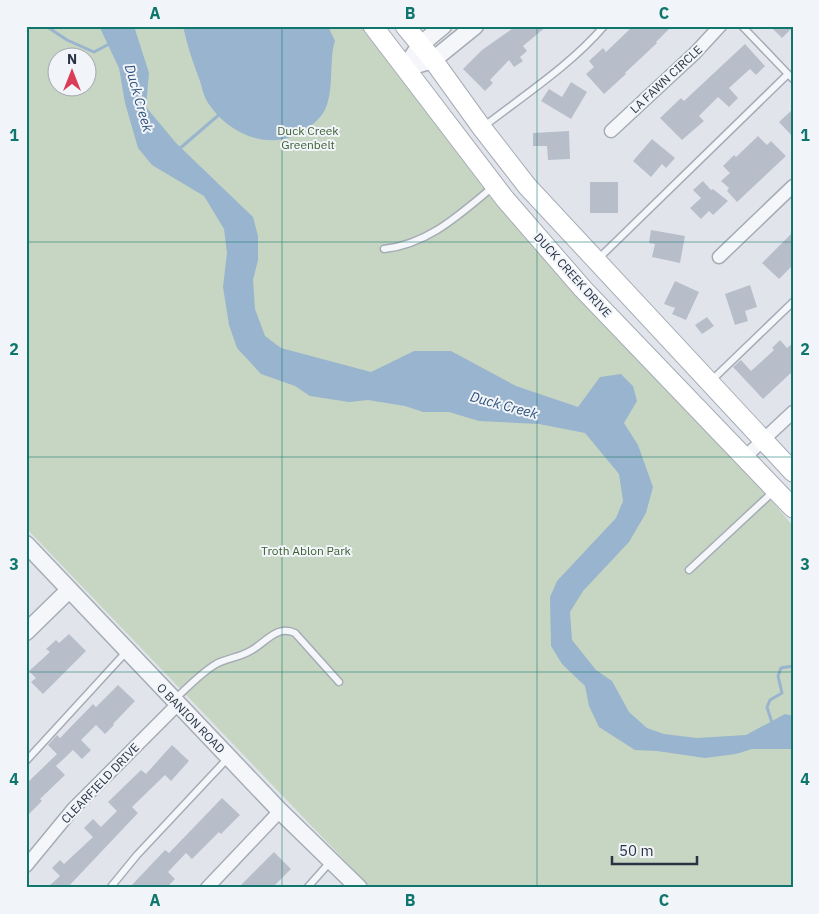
<svg xmlns="http://www.w3.org/2000/svg" width="819" height="914" viewBox="0 0 819 914" font-family="'IBM Plex Sans',sans-serif">
<style>
.green{fill:#c7d6c2;fill-rule:evenodd}
.water{fill:#99b4ce}
.lines{fill:none;stroke-linecap:round;stroke-linejoin:round}
.stream{stroke:#99b4ce;stroke-width:3}
.building{fill:#b8bec9}
.service-casing{stroke:#a6acb6;stroke-width:9}
.minor-casing{stroke:#a6acb6;stroke-width:15}
.tertiary-casing{stroke:#a6acb6;stroke-width:19}
.secondary-casing{stroke:#a6acb6;stroke-width:21}
.service{stroke:#f4f6f9;stroke-width:6}
.minor{stroke:#f4f6f9;stroke-width:12}
.tertiary{stroke:#f4f6f9;stroke-width:16}
.secondary{stroke:#fff;stroke-width:19}
.grid{fill:none;stroke:#0f766e;stroke-width:1;stroke-opacity:0.55}
.labels{text-anchor:middle;dominant-baseline:central;stroke-width:4;stroke-linejoin:round;paint-order:stroke}
.street-label{font-size:12px;fill:#283344;stroke:#f1f4f8}
.park-label{font-size:12px;fill:#3e6134;stroke:#f1f4f8}
.water-label{font-size:14px;font-style:italic;fill:#2e537c;stroke:#f1f4f8}
.neatline{fill:none;stroke:#0f766e;stroke-width:2}
.grid-label{font-size:16px;text-anchor:middle;font-weight:bold;fill:#0f766e}
</style>
<rect width="100%" height="100%" fill="#e1e5eb"/>
<path class="green" d="M26,26H361L623,344L766,494L793,526V888H371L26,528ZM58,58H88V88H58Z"/>
<path class="water" d="M99,26H134L149,73L146,107L176,143L253,217L258,236V260L253,280L255,309L265,336L281,348L371,372L414,351H451L516,386L578,407L600,377L621,374L633,386L637,401L624,423L638,445L653,487L646,513L629,542L583,591L570,612L572,640L596,670L612,681L629,712L647,728L664,734L697,738L746,735L785,714L793,716V749H752L736,754L705,758L657,751L635,750L599,727L589,706L585,686L562,664L551,646L550,597L557,581L616,518L623,501L619,474L585,433L539,424L479,421L449,412H423L405,406L368,400L349,402L310,396L295,386L261,374L237,348L229,325L223,287L227,253L224,229L204,196L152,165L138,148L125,103L119,68Z
M183,26H328L335,41C328,61 336,98 321,116C287,156 235,143 208,103C204,97 202,88 200,81C193,63 187,45 183,26Z"/>
<g class="lines">
<path class="stream" d="M46,26L67,40L94,52L111,43
M178,150L221,113
M772,723L767,707L770,700L782,693L778,676L781,668L793,666"/>
</g>
<path class="building" d="M516,26H547L523,46L527,51L520,57L523,61L514,67L509,60L490,80L493,83L485,91L463,69L482,50Z
M633,26H672L656,42L657,43L625,73L626,74L604,94L586,74L594,67L589,61L603,48L606,52Z
M770,26H793V27L782,38Z
M745,44L765,66L756,75L750,69L729,88L738,98L729,107L718,97L699,116L704,121L682,140L660,118L681,98L684,101Z
M571,82L587,92L571,119L541,101L549,89L562,97Z
M793,109V137L779,122Z
M569,131L570,159L548,160L547,146H533V133Z
M758,136L767,145L771,141L786,156L737,202L727,191L729,188L721,181L730,173L723,166L734,155L736,157Z
M652,139L675,158L666,168L662,164L651,177L633,161Z
M703,181L711,190L713,189L728,201L713,215L709,211L701,219L690,208L701,198L693,190Z
M590,182H618V213H590Z
M651,230L685,236L680,263L652,257L655,244L649,243Z
M793,232V265L779,279L762,263Z
M675,281L699,292L686,320L672,314L675,308L664,304Z
M750,285L757,307L745,311L748,321L735,325L725,294Z
M707,317L714,326L702,334L695,325Z
M780,340L787,348L793,343V371L763,399L733,367L741,360L751,371L774,350L772,348Z
M69,634L86,651L43,694L31,682L36,678L29,671L50,652L46,649L56,640L59,643Z
M118,685L135,701L113,724L114,725L105,734L96,725L81,740L91,750L82,759L73,750L56,766L65,775L40,799L42,801L26,817V784L57,754L48,745L57,735L60,738L93,704L96,707Z
M172,745L189,761L171,781L165,775L132,807L138,813L67,888H47L60,876L52,868L60,860L64,864L93,837L84,828L93,819L101,827L117,811L108,802L141,770L146,774Z
M222,798L240,815L221,834L219,832L192,859L186,853L168,872L175,879L166,888H129L165,850L169,853Z
M274,852L291,869L272,888H238Z"/>
<g class="lines">
<defs>
<path id="service" d="M742,26L788,74
M483,127C523,96 572,64 604,26
M384,249C429,244 460,214 494,186
M597,260L788,74L793,79
M711,381L793,302
M689,570L775,490
M175,699C188,687 201,673 216,664C228,658 241,657 252,650C267,641 277,625 295,633L339,682
M26,761L127,651
M110,888L137,855L228,758
M307,888L331,861"/>
<path id="minor" d="M611,131L695,53L720,26
M719,257L793,186
M745,457L793,412
M26,866L73,809L178,704
M207,888L280,811"/>
<path id="tertiary" d="M405,68L433,60L475,26
M405,68L420,45L443,26
M26,544L280,811L359,888
M26,632L69,590"/>
<path id="secondary" d="M373,26L505,199L583,289L793,508
M405,26L433,60L482,128L527,186L793,472"/>
</defs>
<use href="#service" class="service-casing"/>
<use href="#minor" class="minor-casing"/>
<use href="#tertiary" class="tertiary-casing"/>
<use href="#secondary" class="secondary-casing"/>
<use href="#service" class="service"/>
<use href="#minor" class="minor"/>
<use href="#tertiary" class="tertiary"/>
<use href="#secondary" class="secondary"/>
</g>
<path class="grid" d="M282,26V888M537,26V888M26,242H793M26,457H793M26,672H793"/>
<g class="labels">
<g class="street-label">
<text transform="translate(666 79) rotate(-43)">LA FAWN CIRCLE</text>
<text transform="translate(573 275) rotate(48)">DUCK CREEK DRIVE</text>
<text transform="translate(191 718) rotate(46)">O BANION ROAD</text>
<text transform="translate(100 783) rotate(-46)">CLEARFIELD DRIVE</text>
</g>
<g class="park-label">
<text x="308" y="130">Duck Creek<tspan x="308" dy="14">Greenbelt</tspan></text>
<text x="306" y="550">Troth Ablon Park</text>
</g>
<g class="water-label">
<text transform="translate(139 98) rotate(74)">Duck Creek</text>
<text transform="translate(504 405) rotate(15)">Duck Creek</text>
</g>
</g>
<rect width="819" height="914" fill="none" stroke="#f1f4f8" stroke-width="55"/>
<g transform="translate(72 72)"><circle r="24" fill="#f1f4f8" stroke="#a1a7b0"/>
<path d="M0-4L9 19L0 12L-9 19Z" fill="#d93d58"/>
<text y="-8" font-size="14" font-weight="bold" text-anchor="middle" fill="#283344">N</text>
</g>
<path d="M612 856v8h85v-8" fill="none" stroke="#283344" stroke-width="2.5"/>
<text x="619" y="856" font-size="15" fill="#283344" stroke="#f1f4f8" stroke-width="4" paint-order="stroke">50 m</text>
<rect x="28" y="28" width="764" height="858" class="neatline"/>
<g class="grid-label">
<text x="155" y="19">A</text>
<text x="410" y="19">B</text>
<text x="664" y="19">C</text>
<text x="14" y="141">1</text>
<text x="805" y="141">1</text>
<text x="14" y="355">2</text>
<text x="805" y="355">2</text>
<text x="14" y="570">3</text>
<text x="805" y="570">3</text>
<text x="14" y="785">4</text>
<text x="805" y="785">4</text>
<text x="155" y="906">A</text>
<text x="410" y="906">B</text>
<text x="664" y="906">C</text>
</g>
</svg>
